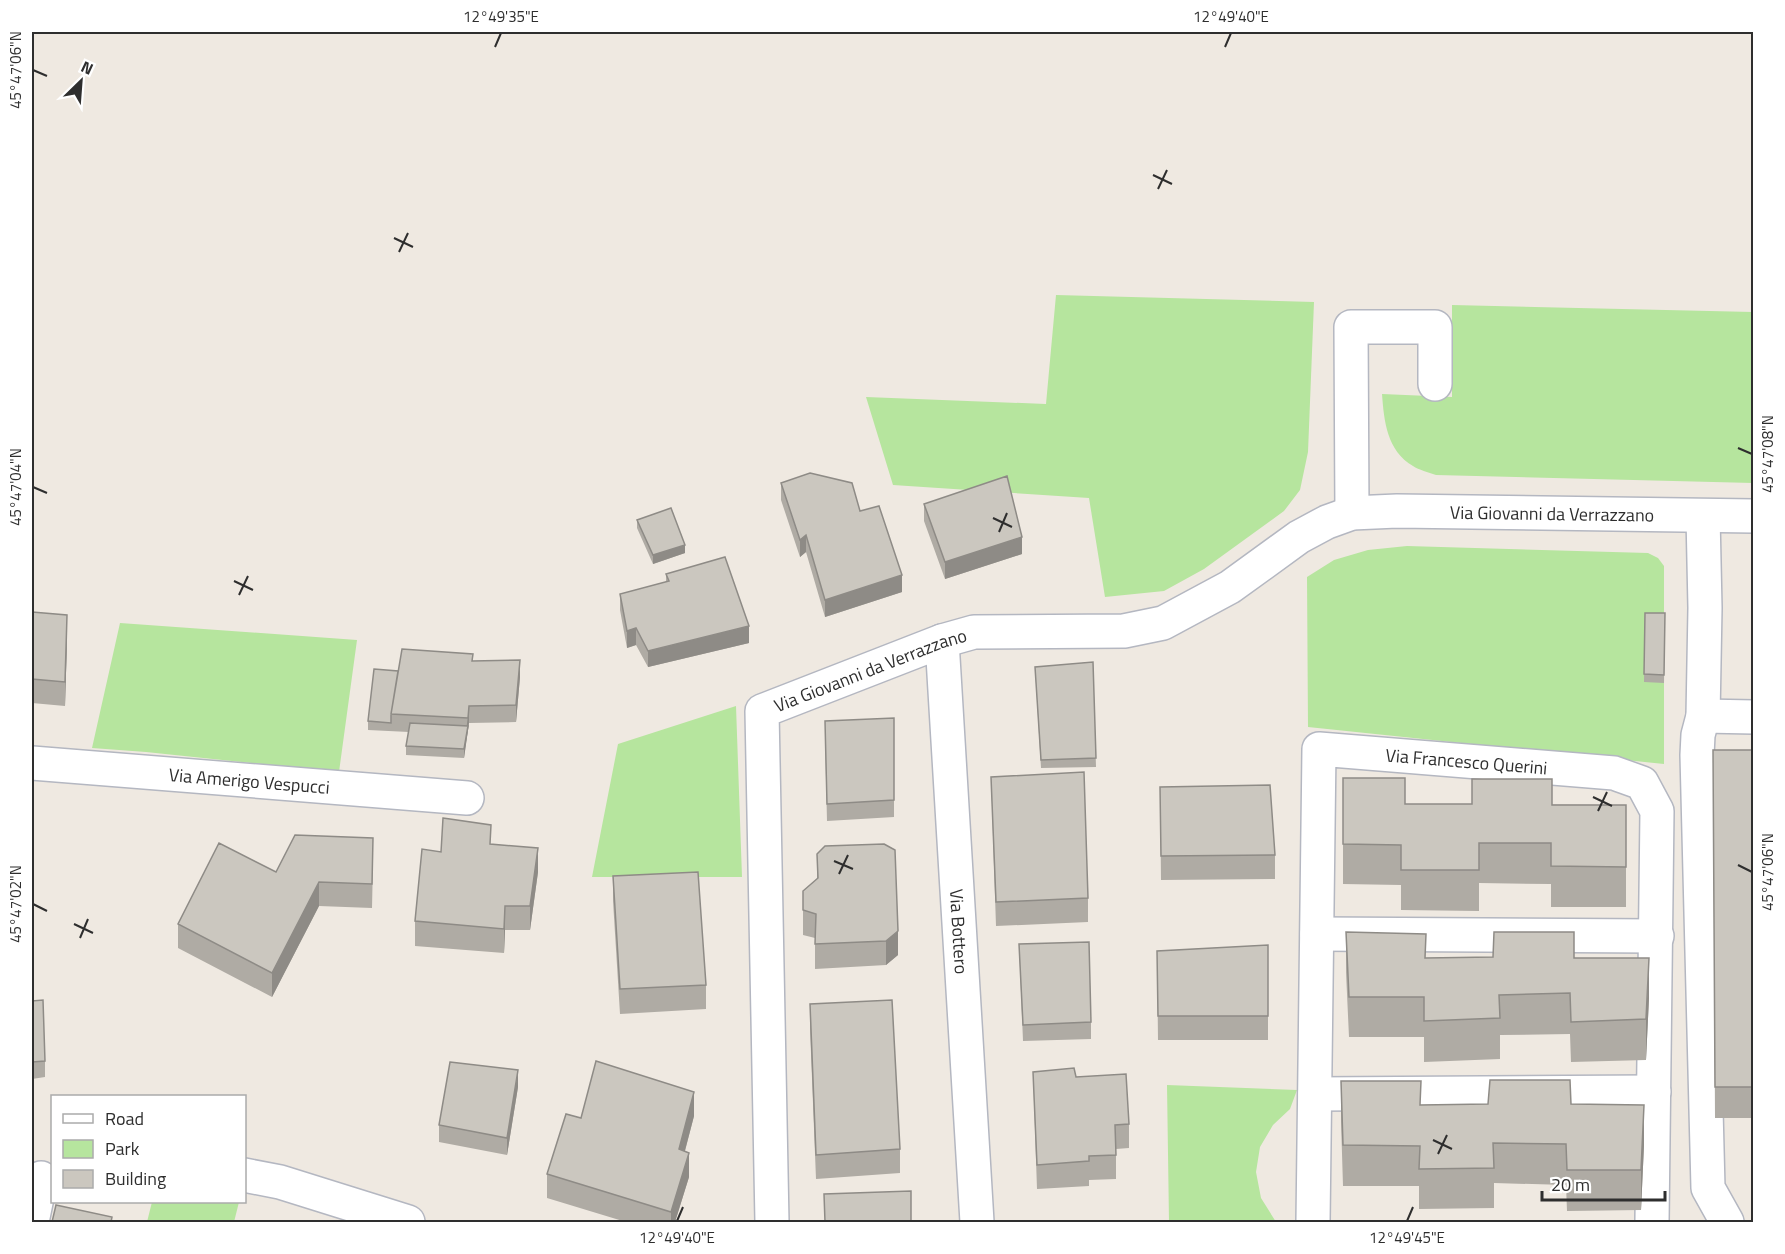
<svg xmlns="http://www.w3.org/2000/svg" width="1785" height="1254" viewBox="0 0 1785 1254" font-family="'Titillium Web',sans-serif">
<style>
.green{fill:#b6e59e}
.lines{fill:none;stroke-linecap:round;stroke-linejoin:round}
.minor-casing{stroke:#b4b7c1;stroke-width:36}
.minor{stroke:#fff;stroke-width:33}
.wall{fill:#afaba4}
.shaded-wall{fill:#8e8b86}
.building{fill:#cbc7bf;stroke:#8e8b86;stroke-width:1.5}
.ticks{fill:none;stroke:#2e2e2e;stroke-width:2}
.labels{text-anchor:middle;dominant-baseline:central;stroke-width:4.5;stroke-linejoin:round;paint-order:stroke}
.street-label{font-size:18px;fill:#2e2e2e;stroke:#fff}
.neatline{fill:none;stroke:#2e2e2e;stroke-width:2}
.ticks-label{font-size:15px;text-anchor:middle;fill:#2e2e2e}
</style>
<rect width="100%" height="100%" fill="#efe9e1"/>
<path class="green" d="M1056,295L1314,302L1308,452L1300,490L1284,511L1204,569L1164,591L1105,597L1089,498L893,485L866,397L1046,404Z
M1452,305L1753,312V483L1436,475C1428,472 1419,470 1413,466C1387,451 1384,421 1382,394L1452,397Z
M1407,546L1648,553L1658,558L1664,566V764L1308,727L1307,577L1334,560L1368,550Z
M120,623L357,640L339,772L146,752L92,748Z
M736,706L742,877H592L618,744Z
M1167,1085L1297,1090L1290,1109L1273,1125L1260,1147L1256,1172L1261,1198L1276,1222H1169Z
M152,1202H239L234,1222H147Z"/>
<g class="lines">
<defs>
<g id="minor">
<path d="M1352,513L1351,327H1435V384"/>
<path d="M1703,516L1705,608L1703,716L1698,735L1697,755L1708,1188L1727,1222"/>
<path id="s1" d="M942,641L977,1222"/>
<path d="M1703,716L1754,717"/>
<path id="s2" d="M32,763L467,798"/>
<path d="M1317,934L1657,936"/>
<path d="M1315,1094L1654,1092"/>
<path d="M244,1175L280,1182L408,1222"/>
<path d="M32,1222L41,1178"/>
<path id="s3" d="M772,1222L762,711L942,641L974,632L1124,631L1163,623L1230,587L1299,537L1327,522L1352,513L1397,511L1754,516"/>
<path id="s4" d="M1313,1222L1319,749L1614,773L1642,783L1657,811L1652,1222"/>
</g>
</defs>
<use href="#minor" class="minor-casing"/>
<use href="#minor" class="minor"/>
</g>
<path class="wall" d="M781,483L860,511L902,592L825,617L806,552L800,557L781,500Z
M924,504L1022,554L945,579L924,521Z
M637,520L685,553L653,564L637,528Z
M666,574L749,643L648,667L636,645L627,648L620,610V594L666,582Z
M32,612L67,639L65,706L32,703Z
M1645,613H1665L1664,683L1644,682Z
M473,661L520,677L516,722L469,723L464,758L406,755V746L409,732L368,730V721L398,671Z
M1093,662L1096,767L1041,768L1035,667Z
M894,718V817L827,821L825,737Z
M1713,750H1754V1118H1715Z
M991,777L1088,898V922L996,926Z
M1343,778L1405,804L1626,805V907H1551V884L1479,883V911L1401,910V885L1343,884Z
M1160,787L1275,855V879L1161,880Z
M491,844L538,872L530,930H505L504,953L415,946V921L441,852Z
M817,854L898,955L886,965L815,969V938L803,935V891L817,879Z
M373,862L372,908L319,906L272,997L178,948V924L276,872Z
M613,876L706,985V1009L620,1014L613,901Z
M1346,932L1426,958H1574L1649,998L1646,1060L1571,1062L1570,1034L1500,1035V1059L1424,1062V1037H1349L1346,972Z
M1019,944L1091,1022V1039L1023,1041Z
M1268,945V1040H1158L1157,951Z
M32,995L45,1061V1077L32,1079Z
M810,1004L900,1149V1173L816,1179L810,1028Z
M1033,1072L1076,1077L1129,1124V1148L1116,1149V1179L1089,1180V1186L1037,1189Z
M1341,1081L1421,1105L1571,1104L1644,1145L1641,1210L1567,1211L1566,1185L1494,1183V1208L1419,1209V1186H1343L1341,1121Z
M518,1087L507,1155L439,1142V1125Z
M694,1116L685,1151L689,1177L675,1222H626L547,1198V1174L581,1118Z"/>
<path class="shaded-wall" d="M806,535V552L800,557V540Z
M1022,537V554L945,579V562Z
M685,545V553L653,564V555Z
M902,575V592L825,617V600Z
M67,615V639L65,706V682Z
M749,626V643L648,667V651Z
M636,628V645L627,648V631Z
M520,660V677L516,722V705Z
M469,706V723L464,758V749Z
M538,848V872L530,930V906Z
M319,882V906L272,997V973Z
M505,906V930L504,953V929Z
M898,931V955L886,965V941Z
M1649,958V998L1646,1060V1019Z
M518,1070V1087L507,1155V1138Z
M694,1092V1116L679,1173V1149Z
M1644,1105V1145L1641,1210V1170Z
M689,1153V1177L675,1222H671V1212Z"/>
<path class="building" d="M810,473L852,483L860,511L879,506L902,575L825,600L806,535L800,540L781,483Z
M1007,476L1022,537L945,562L924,504Z
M671,508L685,545L653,555L637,520Z
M725,557L749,626L648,651L636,628L627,631L620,594L669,581L666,574Z
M32,612L67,615L65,682L32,679Z
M1645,613H1665L1664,675L1644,674Z
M402,649L473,654L472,661L520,660L516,705L469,706L468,718L391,714Z
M1093,662L1096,758L1041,760L1035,667Z
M374,669L398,671L391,714V723L368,721Z
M894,718V800L827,804L825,721Z
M410,723L468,726L464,749L406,746Z
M1713,750H1754V1087H1715Z
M1084,772L1088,898L996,902L991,777Z
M1343,778H1405V804H1472V779H1552V805H1626V867L1551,866V843H1479V870H1401V845L1343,844Z
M1270,785L1275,855L1161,856L1160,787Z
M443,818L491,825L490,844L538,848L530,906H505L504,929L415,921L422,849L441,852Z
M295,835L373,838L372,884L319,882L272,973L178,924L219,843L276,872Z
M884,844L895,850L898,931L886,941L815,944L816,914L803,910V891L818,878L817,854L825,846Z
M698,872L706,985L620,989L613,876Z
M1346,932L1426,934L1425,958L1493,957L1494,932H1574V958H1649L1646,1019L1571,1022L1570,993L1499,995L1500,1018L1424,1021V997H1349Z
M1089,942L1091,1022L1023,1025L1019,944Z
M1268,945V1016H1158L1157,951Z
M32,996V1001L43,1000L45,1061L32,1062Z
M892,1000L900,1149L816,1155L810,1004Z
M596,1061L694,1092L679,1149L689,1153L671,1212L547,1174L566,1114L581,1118Z
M450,1062L518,1070L507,1138L439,1125Z
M1074,1068L1076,1077L1126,1074L1129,1124L1115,1125L1116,1155L1089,1156V1161L1037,1165L1033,1072Z
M1490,1080H1570L1571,1104L1644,1105L1641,1170H1567L1566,1144L1493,1143L1494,1168L1419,1169L1420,1146L1343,1145L1341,1081H1421L1420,1105L1488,1104Z
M911,1191V1222H825L824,1194Z
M56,1205L112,1217L111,1222H52Z"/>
<path class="ticks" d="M495,47L501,33M1225,47L1231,33M33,70L47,76M1153,175L1172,184M1158,189L1167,170M394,238L413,247M399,252L408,233M1738,448L1752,454M33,487L47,493M993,518L1012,527M999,532L1007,513M234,581L253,590M239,595L248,576M1593,797L1612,806M1598,811L1607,792M834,861L853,869M1738,865L1752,872M839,874L848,855M33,904L47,911M74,924L93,933M80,938L88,919M1433,1140L1452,1149M1438,1154L1447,1135M677,1221L683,1207M1407,1221L1413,1207"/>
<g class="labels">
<g class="street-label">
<text stroke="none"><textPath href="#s3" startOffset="1347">Via Giovanni da Verrazzano</textPath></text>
<text stroke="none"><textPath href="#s3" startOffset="627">Via Giovanni da Verrazzano</textPath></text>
<text stroke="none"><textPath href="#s4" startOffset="621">Via Francesco Querini</textPath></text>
<text stroke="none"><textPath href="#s2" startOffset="218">Via Amerigo Vespucci</textPath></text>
<text stroke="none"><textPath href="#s1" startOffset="291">Via Bottero</textPath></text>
</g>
</g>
<rect width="1785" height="1254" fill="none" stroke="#ffffff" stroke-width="66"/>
<rect x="51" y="1095" width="195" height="108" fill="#ffffff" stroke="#ababab" stroke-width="1.5"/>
<rect x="63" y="1114" width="30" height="9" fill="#ffffff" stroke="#ababab" stroke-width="1.5"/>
<text x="105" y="1125" font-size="18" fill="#2e2e2e">Road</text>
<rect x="63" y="1140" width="30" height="18" fill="#b6e59e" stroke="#ababab" stroke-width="1.5"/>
<text x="105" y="1155" font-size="18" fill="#2e2e2e">Park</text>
<rect x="63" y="1170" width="30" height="18" fill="#cbc7bf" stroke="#ababab" stroke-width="1.5"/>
<text x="105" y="1185" font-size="18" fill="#2e2e2e">Building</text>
<g transform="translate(81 81) rotate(25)" stroke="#ffffff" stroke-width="4.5" paint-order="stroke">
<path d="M0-4.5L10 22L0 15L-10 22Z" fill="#2e2e2e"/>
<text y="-9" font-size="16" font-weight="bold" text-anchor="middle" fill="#2e2e2e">N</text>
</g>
<path d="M1542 1191v9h123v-9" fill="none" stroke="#2e2e2e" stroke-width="3"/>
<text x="1551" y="1191" font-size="18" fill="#2e2e2e" stroke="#ffffff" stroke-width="4.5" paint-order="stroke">20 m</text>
<rect x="33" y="33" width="1719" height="1188" class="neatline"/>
<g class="ticks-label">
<text x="501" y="22">12°49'35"E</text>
<text x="1231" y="22">12°49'40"E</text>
<text transform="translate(16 70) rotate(-90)" y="5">45°47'06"N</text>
<text transform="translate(1768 454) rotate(-90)" y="5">45°47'08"N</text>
<text transform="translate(16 487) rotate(-90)" y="5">45°47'04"N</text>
<text transform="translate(1768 872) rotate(-90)" y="5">45°47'06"N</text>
<text transform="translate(16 904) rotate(-90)" y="5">45°47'02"N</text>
<text x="677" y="1243">12°49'40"E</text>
<text x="1407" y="1243">12°49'45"E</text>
</g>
</svg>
